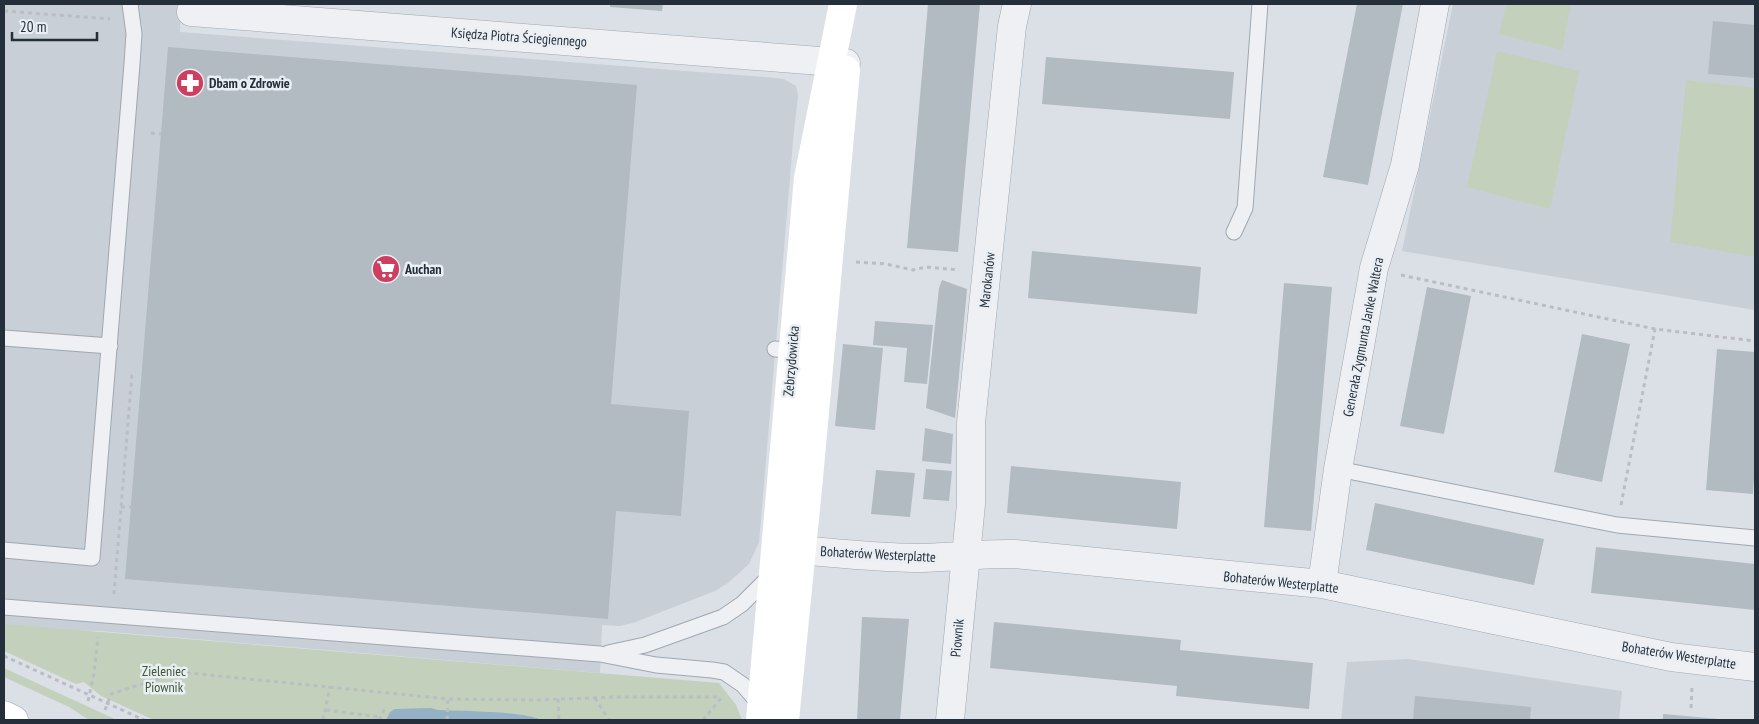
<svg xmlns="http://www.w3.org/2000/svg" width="1759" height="724" viewBox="0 0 1759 724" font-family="'PT Sans Narrow',sans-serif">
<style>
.built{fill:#c9cfd7}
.green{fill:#c3d0bc}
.water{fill:#95b1c6}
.building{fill:#b2bac2}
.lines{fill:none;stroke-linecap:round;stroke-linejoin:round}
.lane-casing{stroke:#a1a7af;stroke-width:17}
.street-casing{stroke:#a1a7af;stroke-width:29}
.primary-casing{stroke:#9ba5b1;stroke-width:29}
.path{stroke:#babec4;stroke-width:3;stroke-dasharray:4 4;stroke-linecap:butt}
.lane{stroke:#eef0f4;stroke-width:15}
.street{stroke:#eef0f4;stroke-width:28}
.secondary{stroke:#fff;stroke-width:28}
.primary{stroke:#fff;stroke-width:28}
.labels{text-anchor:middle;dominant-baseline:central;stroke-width:5;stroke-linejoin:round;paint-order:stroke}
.street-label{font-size:14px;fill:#252f3b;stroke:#eaeff4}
.poi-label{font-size:14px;font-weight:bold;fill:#252f3b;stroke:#eaeff4;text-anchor:start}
.park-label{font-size:14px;fill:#3c5733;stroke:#eaeff4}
</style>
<rect width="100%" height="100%" fill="#dbe0e6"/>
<path class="built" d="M4,4H181L180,32L777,78L784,79L796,86L798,94L797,105L794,131L759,542L749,564L728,583L715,591L633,623L620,626L602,625L600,673L99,631L4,629Z
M1453,4H1755V310L1402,251Z
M1409,659L1622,691L1619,720H1341L1347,662Z"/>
<path class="green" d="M1506,4H1571L1562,50L1499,34Z
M1497,51L1579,71L1550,209L1467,187Z
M1686,80L1755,88V257L1670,242Z
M4,624L719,683L736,705L742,720H154L101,696L84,682L76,684L4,651Z
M4,668L117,720H89L69,707L4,677Z"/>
<path class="water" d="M431,708L438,710C460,711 524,711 541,720H386L390,712L395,709Z"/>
<path class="building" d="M610,4H663L662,11L610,7Z
M928,4H980L958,252L907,248Z
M1357,4H1403L1368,185L1323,177Z
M1713,21L1755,25V78L1708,74Z
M168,47L637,85L611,404L689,411L681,516L616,511L608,619L125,579Z
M1046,57L1234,72L1230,119L1042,104Z
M1032,251L1201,267L1197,314L1028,298Z
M942,280L967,289L955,418L926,408L939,288Z
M1284,283L1332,287L1311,531L1264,527Z
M1427,287L1471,296L1444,434L1400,426Z
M875,321L933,325L927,384L904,382L907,348L873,345Z
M1582,334L1630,344L1602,482L1554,472Z
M843,344L883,348L875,430L835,426Z
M1717,349L1755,352V462L1753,494L1706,490Z
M925,428L953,434L951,464L922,461Z
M1011,466L1181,482L1177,529L1007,513Z
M926,469L952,471L949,501L923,499Z
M876,470L915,473L910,517L871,514Z
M1375,503L1544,539L1534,585L1366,550Z
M1596,547L1755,564V610L1591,593Z
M862,617L909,619L900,720H857Z
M994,622L1181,640L1180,650L1313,663L1309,709L1176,696L1177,686L990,668Z
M1415,696L1531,707L1530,720H1413Z
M1663,714L1719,719V720H1663Z"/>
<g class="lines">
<defs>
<path id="lane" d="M1234,232L1245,208L1260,4
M4,338L110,346
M775,349L799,351
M1338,469L1617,525L1755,538
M4,550L92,558L132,64L134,34L130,4
M4,607L600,654L656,665L712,670L724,672L743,685L761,706
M608,653L645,645L723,617L742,604L771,575"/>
<path id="street" d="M191,12L846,63
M801,550C841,554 882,558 923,558C954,557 985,553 1015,554L1322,584L1671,657L1755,667
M1322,584L1338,469L1374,268L1405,165L1435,4
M950,720L971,504V423L1012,26L1017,4"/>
<path id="primary" d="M4,715L14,720"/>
</defs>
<use href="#lane" class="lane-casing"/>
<use href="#street" class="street-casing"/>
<use href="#primary" class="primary-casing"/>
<path class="path" d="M4,11L110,19
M151,133L161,134
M856,262L886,264L913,270L926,267L959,270
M1401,275L1655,329L1755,341
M1621,505L1655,329
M121,507H131
M114,594L132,373
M4,656L144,720
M595,698L609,720
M558,699L559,720
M88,701L94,674L98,637
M1691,708L1692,688
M105,710L111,694L179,672L448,699L534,700L616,697H720
M326,710L380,717
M323,720L330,686
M379,720L386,706
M447,720L448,699
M703,720L723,696"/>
<use href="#lane" class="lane"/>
<use href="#street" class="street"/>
<path class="secondary" d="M760,720L808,178L843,4
M785,720L809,478L846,70"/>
<use href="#primary" class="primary"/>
</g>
<defs>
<symbol id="pharmacy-disc" viewBox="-11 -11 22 22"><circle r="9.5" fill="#cd3e5f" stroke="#eaeff4"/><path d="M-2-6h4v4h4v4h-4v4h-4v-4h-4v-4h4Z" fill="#fff"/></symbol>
<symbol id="supermarket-disc" viewBox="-11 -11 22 22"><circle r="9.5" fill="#cd3e5f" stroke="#eaeff4"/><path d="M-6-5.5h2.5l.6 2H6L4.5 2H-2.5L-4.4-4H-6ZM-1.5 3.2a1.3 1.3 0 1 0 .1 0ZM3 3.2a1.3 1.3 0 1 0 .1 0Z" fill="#fff"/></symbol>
</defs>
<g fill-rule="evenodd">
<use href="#pharmacy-disc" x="174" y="67" width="32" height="32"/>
<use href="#supermarket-disc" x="370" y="253" width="32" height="32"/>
</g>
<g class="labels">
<g class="street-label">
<text transform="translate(519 37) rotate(4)">Księdza Piotra Ściegiennego</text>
<text transform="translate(987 280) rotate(-84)">Marokanów</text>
<text transform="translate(1363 337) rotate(-79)">Generała Zygmunta Janke Waltera</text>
<text transform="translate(791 361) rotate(-85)">Zebrzydowicka</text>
<text transform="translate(878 554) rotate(3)">Bohaterów Westerplatte</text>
<text transform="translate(1281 582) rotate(6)">Bohaterów Westerplatte</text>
<text transform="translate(957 638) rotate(-85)">Piownik</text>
<text transform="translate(1679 655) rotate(9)">Bohaterów Westerplatte</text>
</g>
<g class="poi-label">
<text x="209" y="83">Dbam o Zdrowie</text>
<text x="405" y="269">Auchan</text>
</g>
<g class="park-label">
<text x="164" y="671">Zieleniec<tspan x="164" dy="16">Piownik</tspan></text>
</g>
</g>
<rect width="1759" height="724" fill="none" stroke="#252f3b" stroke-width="10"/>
<path d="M12 32v8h85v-8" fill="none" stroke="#252f3b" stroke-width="2.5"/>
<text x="20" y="32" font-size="15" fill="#252f3b" stroke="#eaeff4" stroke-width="4" paint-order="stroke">20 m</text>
</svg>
